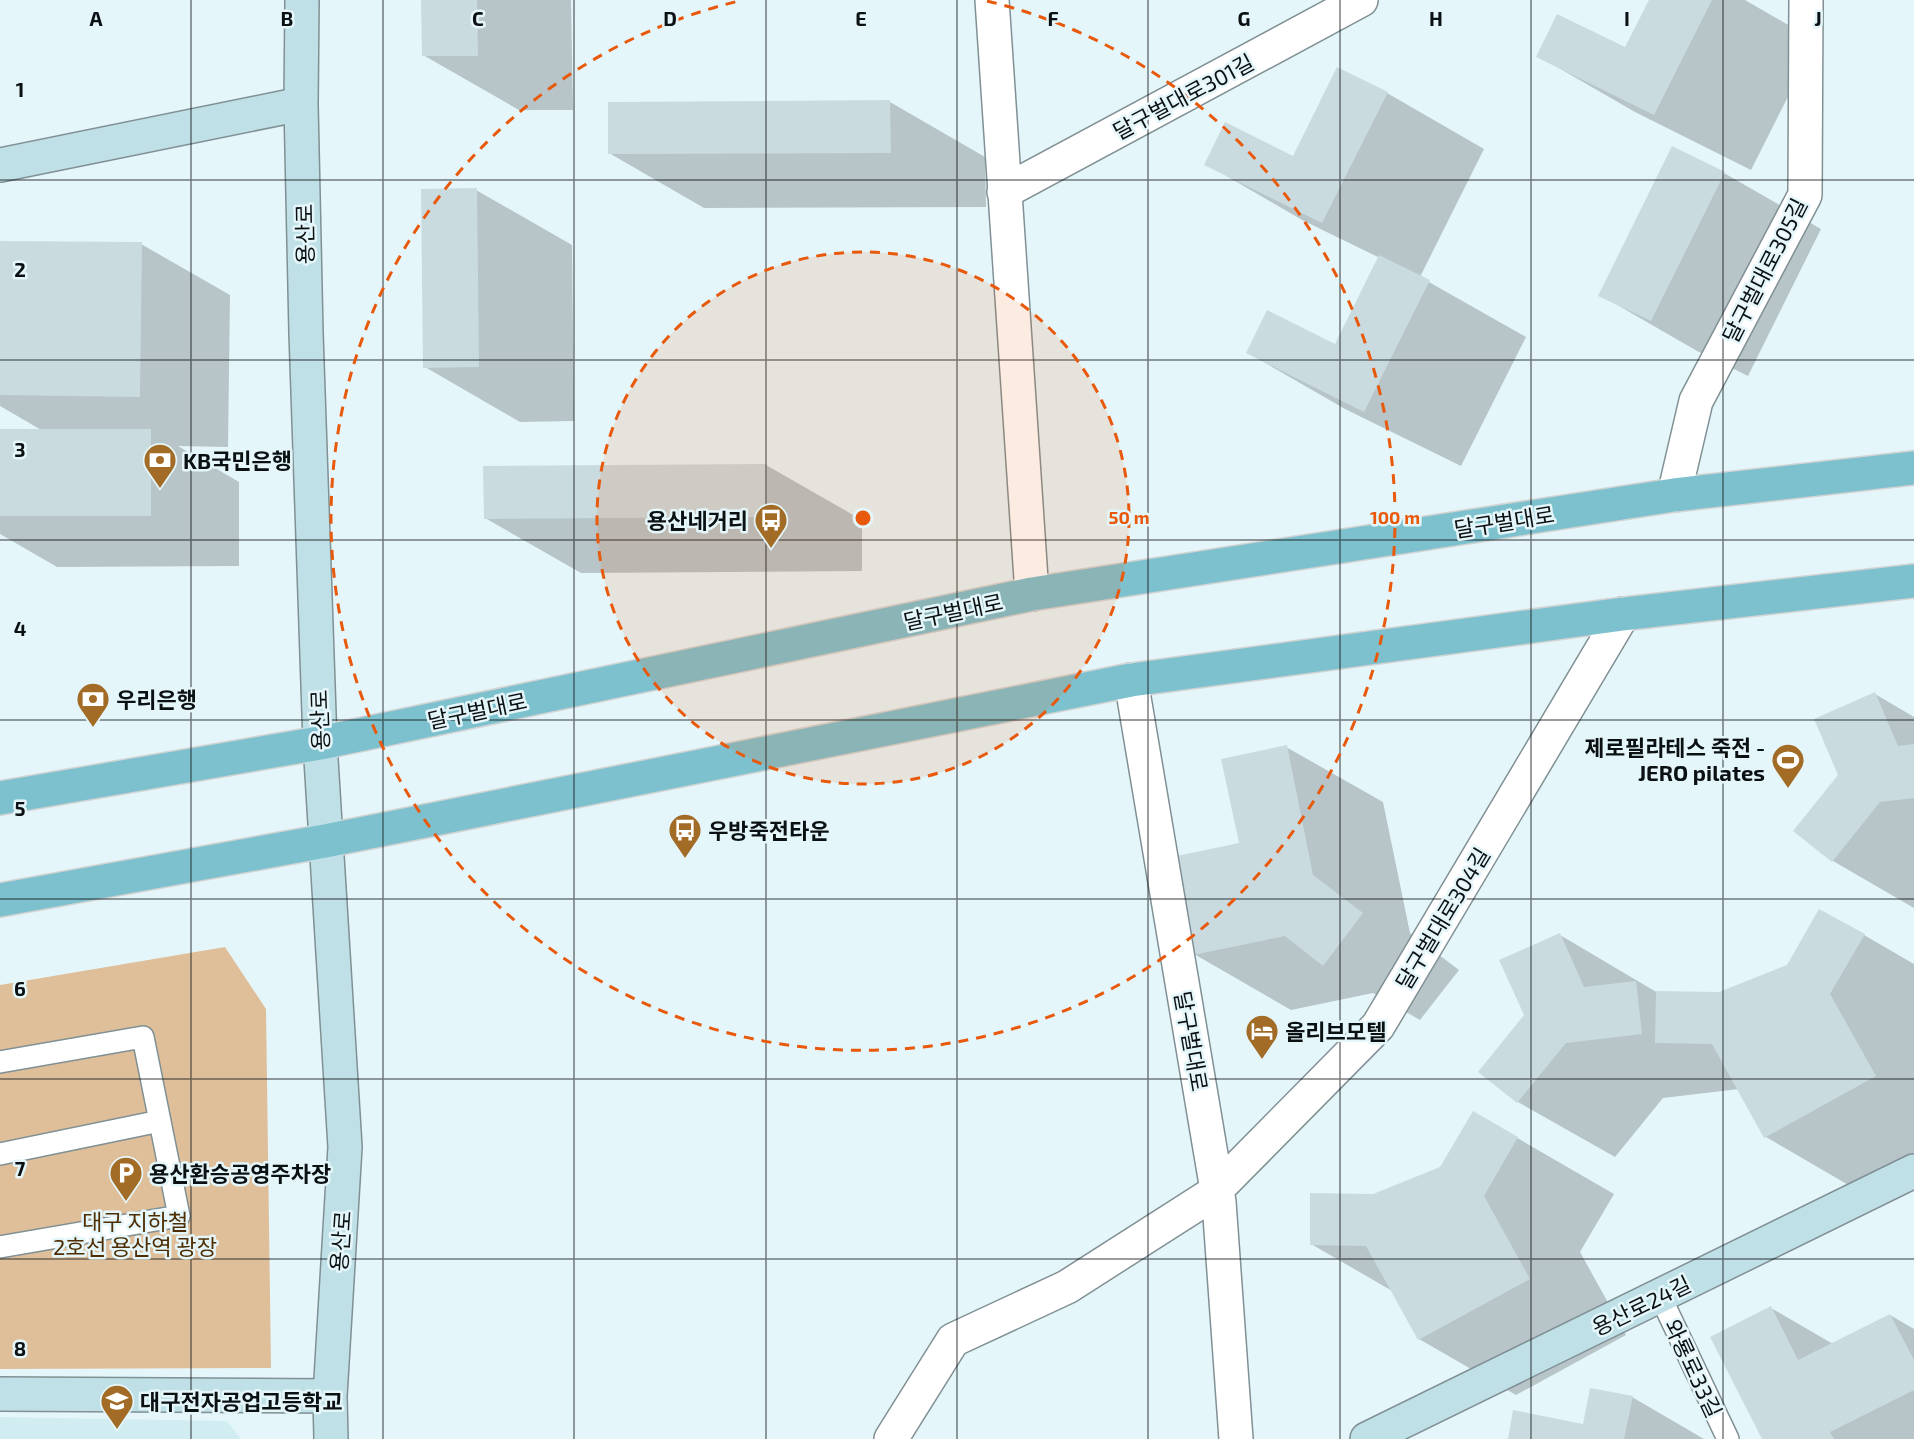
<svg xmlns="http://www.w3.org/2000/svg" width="1914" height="1439" viewBox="0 0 1914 1439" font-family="'Exo 2','Noto Sans KR',sans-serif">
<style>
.built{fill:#d2edf2}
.green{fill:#dfbe9a}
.shadow{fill:#0003}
.building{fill:#cadbdf}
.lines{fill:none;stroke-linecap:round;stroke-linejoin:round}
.lane-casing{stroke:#809094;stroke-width:24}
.street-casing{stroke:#809094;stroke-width:36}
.secondary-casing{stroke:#809094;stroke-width:36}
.primary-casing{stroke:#d3d4d4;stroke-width:36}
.lane{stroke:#fff;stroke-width:21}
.street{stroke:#fff;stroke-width:33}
.secondary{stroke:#bee0e6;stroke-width:33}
.primary{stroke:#7ec1ce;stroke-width:33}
.grid{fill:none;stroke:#0b1112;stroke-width:1.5;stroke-opacity:0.55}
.ring{fill:none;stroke:#e8590c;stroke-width:3;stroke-dasharray:10 8}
.labels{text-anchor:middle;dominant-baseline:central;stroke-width:5;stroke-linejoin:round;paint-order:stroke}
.street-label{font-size:22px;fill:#0b1112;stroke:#e5f6fa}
.poi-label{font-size:22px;font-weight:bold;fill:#0b1112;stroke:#e5f6fa;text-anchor:start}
.park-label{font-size:22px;fill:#4d2d01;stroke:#e5f6fa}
.grid-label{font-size:20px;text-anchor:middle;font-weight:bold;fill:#0b1112;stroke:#e5f6fa;stroke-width:5;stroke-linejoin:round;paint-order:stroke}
.centre{fill:#e8590c;stroke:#e5f6fa;stroke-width:3}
.ring-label{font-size:18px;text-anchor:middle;font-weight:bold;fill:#e8590c;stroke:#e5f6fa;stroke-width:5;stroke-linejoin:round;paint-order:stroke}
</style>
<rect width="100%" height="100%" fill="#e5f6fa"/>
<path class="built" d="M0,1417L227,1421L241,1439H0Z"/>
<path class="green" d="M225,947L266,1009L271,1368L0,1369V985Z"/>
<path class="shadow" d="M423,0H571L573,110H519L423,55Z
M1650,0H1745L1816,41L1751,170L1635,112L1538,56L1626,49Z
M1387,93L1484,149L1420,277L1526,337L1461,466L1345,409L1248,353L1336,346L1380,258L1302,220L1206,164L1294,158Z
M890,102L985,157L986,207L704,208L609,153Z
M1673,148L1724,173L1821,229L1748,376L1697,351L1600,295Z
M476,190L572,245L574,421L520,422L425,367Z
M0,242L141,244L230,295L228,447L178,446L239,482V566L57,567L0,534V431H43L0,406Z
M766,465L862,520V571L581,573L485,518Z
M1875,694L1914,717V908L1833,861L1840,775Z
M1286,747L1383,802L1410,933L1459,970L1420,1020L1373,993L1291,1010L1194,954L1241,844Z
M1560,935L1658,993L1719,994L1864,935L1914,964V1164L1862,1193L1766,1137L1739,1089L1663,1098L1615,1157L1518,1102L1480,1071L1525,1016Z
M1474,1113L1614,1194L1580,1252L1626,1335L1516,1395L1419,1339L1394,1292L1311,1244L1373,1196L1441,1168Z
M1771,1308L1833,1344L1890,1315L1914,1329V1439H1764Z
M1632,1397L1704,1439H1509L1584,1425Z"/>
<path class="building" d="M421,0H477L478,56H422Z
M1649,0H1712L1654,115L1536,57L1557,14L1625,47Z
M1337,67L1388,92L1322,223L1204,165L1225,122L1293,156Z
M890,100L891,153L608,154V102Z
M1672,146L1725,172L1651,321L1598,296Z
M477,188L479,367L423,368L421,189Z
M0,241L142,242L140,397L0,395Z
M1379,255L1430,280L1364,412L1246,353L1267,310L1335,344Z
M0,429H151V516H0Z
M767,464V517L484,519L483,466Z
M1875,692L1898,746L1914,744V798L1880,802L1832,862L1793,831L1838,775L1814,719Z
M1287,745L1313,875L1363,913L1323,966L1285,936L1193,955L1172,857L1239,843L1221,759Z
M1819,909L1865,934L1830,994L1876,1076L1764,1138L1712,1044L1655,1043L1656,991L1719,992L1787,965Z
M1560,933L1584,987L1636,981L1642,1034L1566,1043L1517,1103L1478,1072L1524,1015L1499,960Z
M1473,1111L1518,1137L1484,1196L1530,1279L1418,1340L1366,1246L1310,1245V1193L1373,1194L1440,1167Z
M1771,1306L1798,1360L1890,1314L1914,1360V1390L1830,1432L1834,1439H1762L1710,1337Z
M1590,1388L1633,1396L1624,1439H1508L1513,1410L1583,1424Z"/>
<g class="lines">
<defs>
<path id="lane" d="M0,1062L143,1037L179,1216L0,1247
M0,1154L160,1121
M1660,1296L1728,1439"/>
<path id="street" d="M992,0L1032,594
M1004,192L1361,0
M1674,495L1696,401L1805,195L1806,0
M1131,680L1219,1202L1236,1439
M891,1439L953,1340L1067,1287L1211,1195L1378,1026L1623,614"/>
<path id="secondary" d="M302,0L301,104L306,333L320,743L345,1147L330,1396L331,1439
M0,165L301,104
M0,1394L330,1396
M1367,1439L1914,1171"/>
<path id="primary" d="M0,798L320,743L1032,594L1674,495L1914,468
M0,900L325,841L1131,680L1623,614L1914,581"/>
</defs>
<use href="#lane" class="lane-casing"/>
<use href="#street" class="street-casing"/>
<use href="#secondary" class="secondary-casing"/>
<use href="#primary" class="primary-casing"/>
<use href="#lane" class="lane"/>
<use href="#street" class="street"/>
<use href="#secondary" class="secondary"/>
<use href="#primary" class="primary"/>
</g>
<path class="grid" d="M191,0V1439M383,0V1439M574,0V1439M766,0V1439M957,0V1439M1148,0V1439M1340,0V1439M1531,0V1439M1723,0V1439M0,180H1914M0,360H1914M0,540H1914M0,720H1914M0,899H1914M0,1079H1914M0,1259H1914"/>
<circle cx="863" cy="518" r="266" fill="#e8590c" fill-opacity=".12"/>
<g class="ring">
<circle cx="863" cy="518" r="266"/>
<path d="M987 1A532 532 0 1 1 739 1"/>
</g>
<defs>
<symbol id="bank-pin" viewBox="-11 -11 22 30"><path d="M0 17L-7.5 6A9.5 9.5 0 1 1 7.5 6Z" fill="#a26b26" stroke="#e5f6fa"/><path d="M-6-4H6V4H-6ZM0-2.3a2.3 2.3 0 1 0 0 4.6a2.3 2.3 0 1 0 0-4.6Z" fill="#fff"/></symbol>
<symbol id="bus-pin" viewBox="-11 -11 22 30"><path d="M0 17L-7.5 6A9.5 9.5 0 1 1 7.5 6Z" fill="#a26b26" stroke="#e5f6fa"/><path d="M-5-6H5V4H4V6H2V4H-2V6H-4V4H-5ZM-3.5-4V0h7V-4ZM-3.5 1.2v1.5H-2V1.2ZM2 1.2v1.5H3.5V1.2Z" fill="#fff"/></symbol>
<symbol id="stadium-pin" viewBox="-11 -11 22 30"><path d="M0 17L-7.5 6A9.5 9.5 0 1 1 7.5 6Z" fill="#a26b26" stroke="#e5f6fa"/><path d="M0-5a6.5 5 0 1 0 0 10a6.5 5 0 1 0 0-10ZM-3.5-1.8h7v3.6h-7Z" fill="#fff"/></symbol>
<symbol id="hotel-pin" viewBox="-11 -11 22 30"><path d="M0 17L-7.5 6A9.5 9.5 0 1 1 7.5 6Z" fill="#a26b26" stroke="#e5f6fa"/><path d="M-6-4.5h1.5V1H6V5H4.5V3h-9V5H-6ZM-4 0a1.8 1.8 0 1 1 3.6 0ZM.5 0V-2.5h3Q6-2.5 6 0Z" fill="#fff"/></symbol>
<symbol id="parking-pin" viewBox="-11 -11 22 30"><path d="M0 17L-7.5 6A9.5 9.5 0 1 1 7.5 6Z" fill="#a26b26" stroke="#e5f6fa"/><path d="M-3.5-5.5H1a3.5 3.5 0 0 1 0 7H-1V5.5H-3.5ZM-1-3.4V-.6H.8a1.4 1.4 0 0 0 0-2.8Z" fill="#fff"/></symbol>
<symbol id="school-pin" viewBox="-11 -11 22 30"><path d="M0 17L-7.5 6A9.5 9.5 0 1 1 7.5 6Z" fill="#a26b26" stroke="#e5f6fa"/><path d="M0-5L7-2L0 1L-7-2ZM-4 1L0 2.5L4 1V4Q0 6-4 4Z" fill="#fff"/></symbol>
</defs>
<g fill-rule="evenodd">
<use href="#bank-pin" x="141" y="441" width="38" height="52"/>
<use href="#bus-pin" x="752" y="501" width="38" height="52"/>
<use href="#bank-pin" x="74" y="680" width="38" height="52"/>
<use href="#stadium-pin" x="1769" y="741" width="38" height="52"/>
<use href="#bus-pin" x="666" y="811" width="38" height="52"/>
<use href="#hotel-pin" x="1243" y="1012" width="38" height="52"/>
<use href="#parking-pin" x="107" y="1154" width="38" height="52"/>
<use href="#school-pin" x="98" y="1382" width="38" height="52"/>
</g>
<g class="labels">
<g class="street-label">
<text transform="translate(1183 96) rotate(-28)">달구벌대로301길</text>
<text transform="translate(304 234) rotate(-91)">용산로</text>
<text transform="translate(1764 270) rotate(-63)">달구벌대로305길</text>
<text transform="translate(1504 521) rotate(-9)">달구벌대로</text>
<text transform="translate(953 611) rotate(-12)">달구벌대로</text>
<text transform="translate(477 710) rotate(-12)">달구벌대로</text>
<text transform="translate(319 720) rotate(-92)">용산로</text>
<text transform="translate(1442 918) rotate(-59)">달구벌대로304길</text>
<text transform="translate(1192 1041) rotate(80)">달구벌대로</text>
<text transform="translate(340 1241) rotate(-86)">용산로</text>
<text transform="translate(1641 1305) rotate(-26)">용산로24길</text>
<text transform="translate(1694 1368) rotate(65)">와룡로33길</text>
</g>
<g class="poi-label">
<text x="183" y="460">KB국민은행</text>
<text x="748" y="520" text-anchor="end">용산네거리</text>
<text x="116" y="699">우리은행</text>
<text x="1765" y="747" text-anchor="end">제로필라테스 죽전 -<tspan x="1765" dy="25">JERO pilates</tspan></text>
<text x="708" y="830">우방죽전타운</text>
<text x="1285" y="1031">올리브모텔</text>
<text x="149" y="1173">용산환승공영주차장</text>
<text x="140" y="1401">대구전자공업고등학교</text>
</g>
<g class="park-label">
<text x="135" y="1221">대구 지하철<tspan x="135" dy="25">2호선 용산역 광장</tspan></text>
</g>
</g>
<g class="grid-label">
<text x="96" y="26">A</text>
<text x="287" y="26">B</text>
<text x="478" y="26">C</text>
<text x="670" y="26">D</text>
<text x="861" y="26">E</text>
<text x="1053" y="26">F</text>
<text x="1244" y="26">G</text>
<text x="1436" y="26">H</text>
<text x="1627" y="26">I</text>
<text x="1818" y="26">J</text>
<text x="20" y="97">1</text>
<text x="20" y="277">2</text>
<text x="20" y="457">3</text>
<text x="20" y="636">4</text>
<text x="20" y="816">5</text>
<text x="20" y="996">6</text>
<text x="20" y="1176">7</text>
<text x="20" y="1356">8</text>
</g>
<circle cx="863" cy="518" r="9" class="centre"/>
<g class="ring-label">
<text x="1129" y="524">50 m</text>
<text x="1395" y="524">100 m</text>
</g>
</svg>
